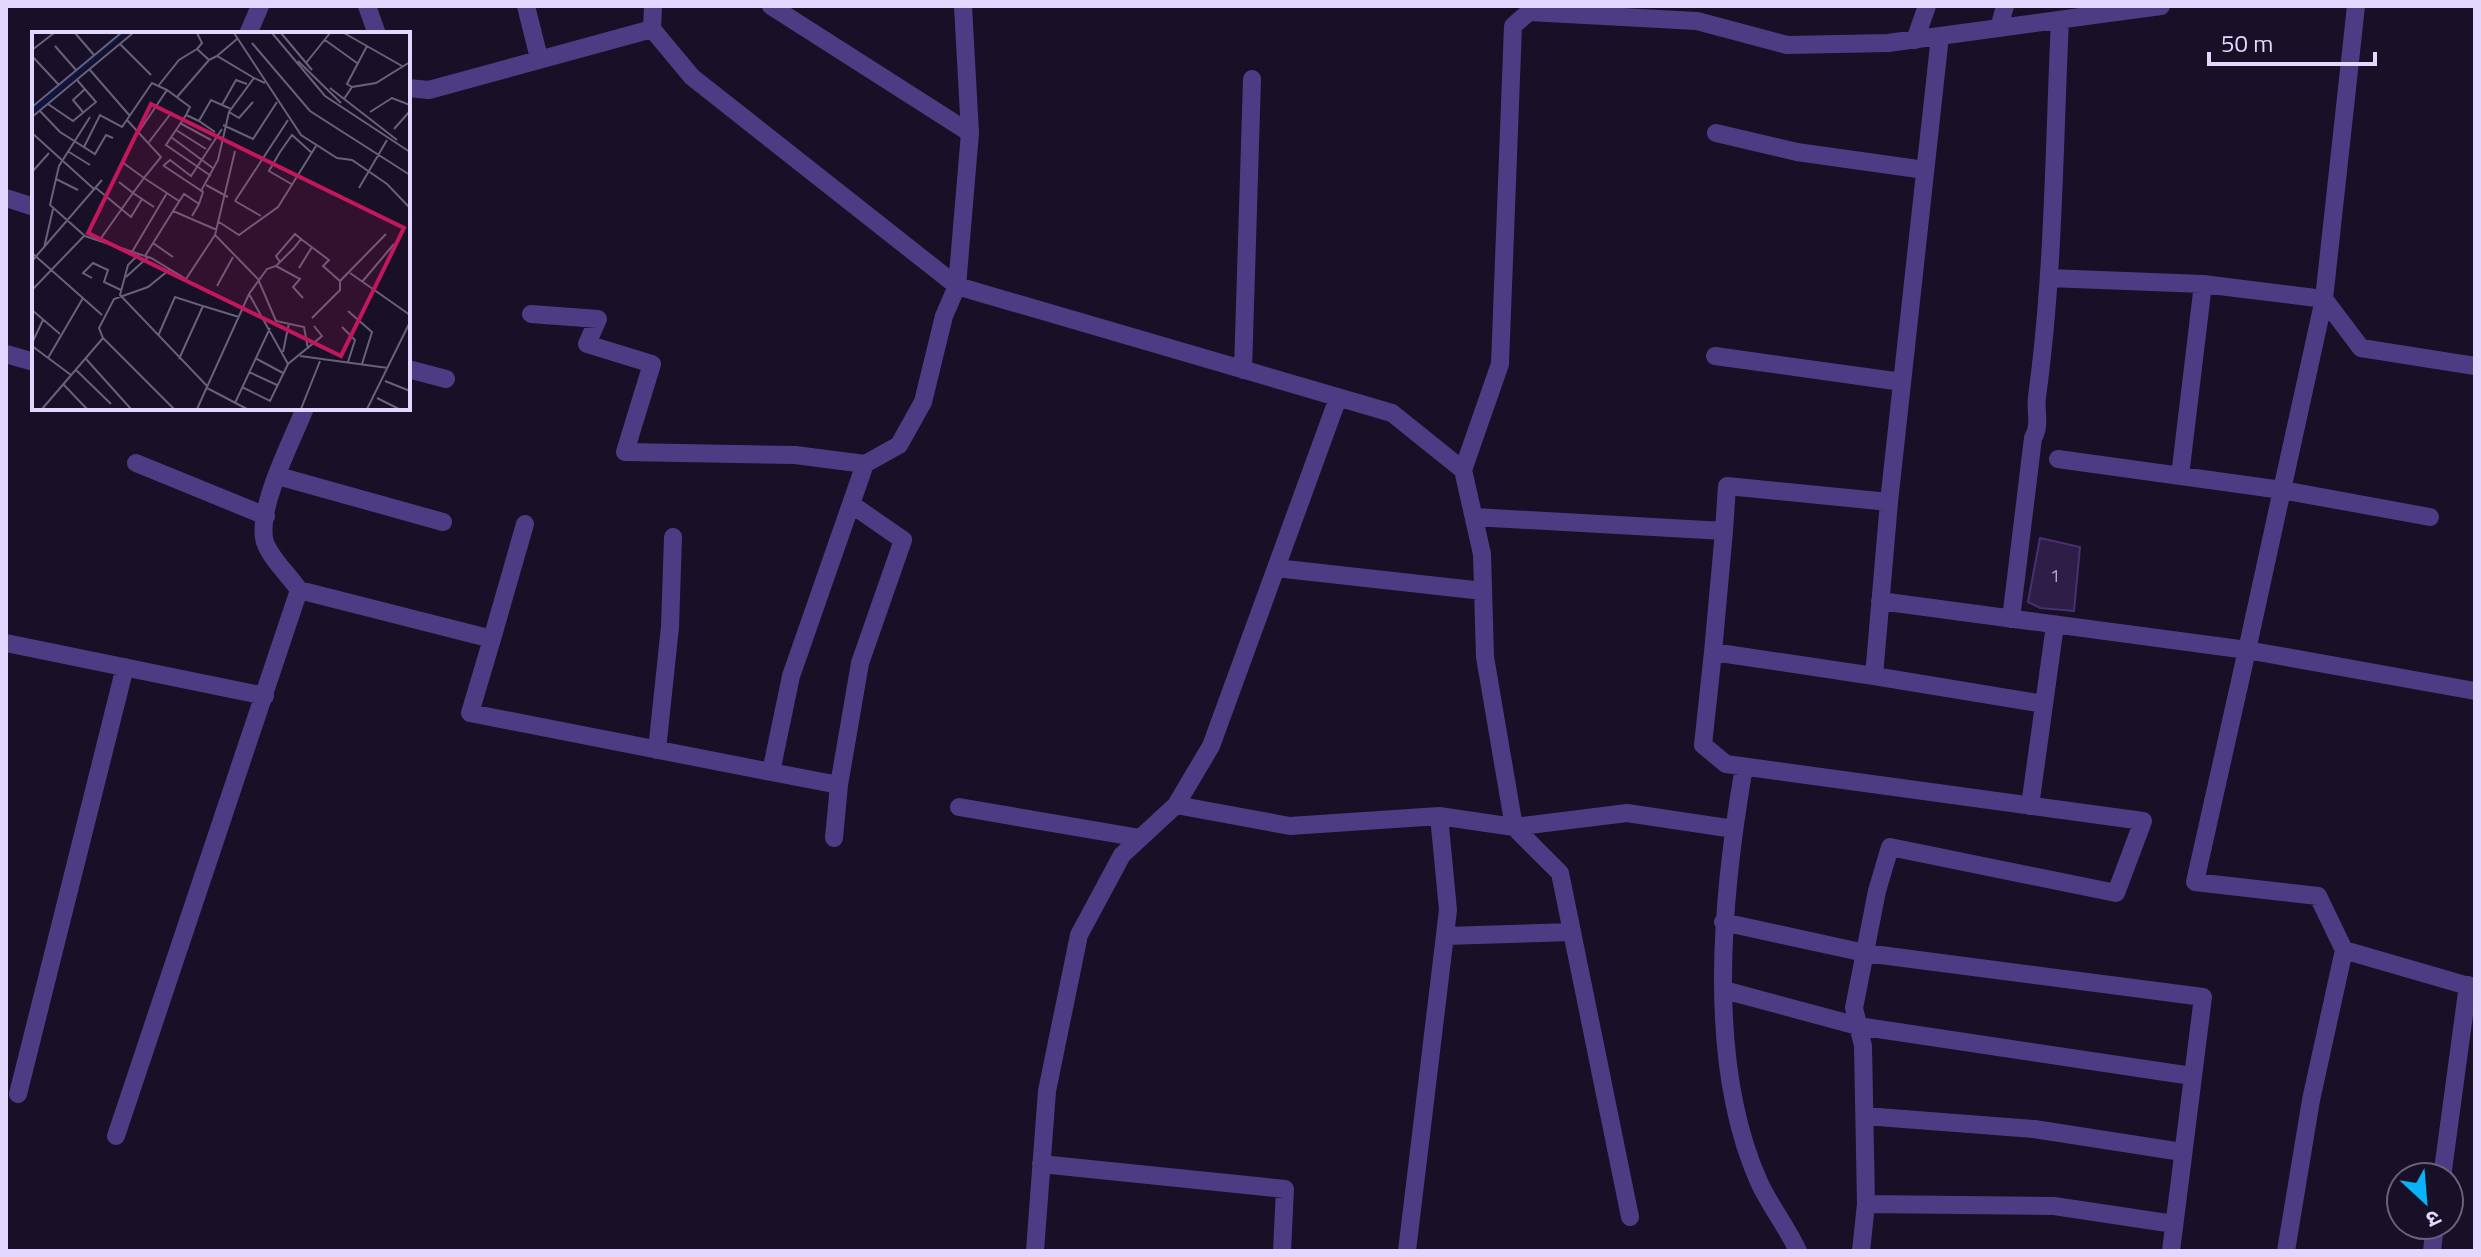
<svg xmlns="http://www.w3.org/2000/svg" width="2481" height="1257" viewBox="0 0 2481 1257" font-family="'Titillium Web','Noto Sans Devanagari',sans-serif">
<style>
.building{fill:#2d1d47;stroke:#492f72;stroke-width:2}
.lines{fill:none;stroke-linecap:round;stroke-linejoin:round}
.street{stroke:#4d3c84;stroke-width:18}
.labels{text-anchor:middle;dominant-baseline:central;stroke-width:6;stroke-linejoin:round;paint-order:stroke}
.number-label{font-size:18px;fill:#b5a8d0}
.inset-river{fill:none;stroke:#0c1644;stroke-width:4}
.inset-road{fill:none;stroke:#69607c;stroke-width:2}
.view{fill:#c2185b;fill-opacity:0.15;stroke:#c2185b;stroke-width:4}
.inset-edge{fill:none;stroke:#e2d7fe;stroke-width:4}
</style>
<rect width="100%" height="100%" fill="#181026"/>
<path class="building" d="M2040,538L2080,547L2074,611L2040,608L2028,602Z"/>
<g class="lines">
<path class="street" d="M367,6L377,34
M526,6L539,58
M771,6L970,133
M2356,6L2324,299L2282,490L2430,517
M1999,28L2005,6
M652,29L653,6
M248,34L260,6
M1915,40L1927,6
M408,88L429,90L652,29L692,77L957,286L1392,413L1463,470L1482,554L1485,657L1514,827L1560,873L1630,1217
M1716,133L1797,152L1925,170
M6,198L34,207
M2049,278L2203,284
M531,314L598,319L587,344L652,364L625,452L795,455L865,464
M6,354L34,362
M1715,356L1902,382
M408,369L446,379
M1243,370L1252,79
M136,463L266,516
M1463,470L1500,364L1513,26L1529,12L1697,21L1787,45L1888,43L2161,6
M278,476L443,522
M2180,476L2203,284L2324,299L2361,348L2475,366
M1889,502L1940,36
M851,504L903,540L860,663L839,785L771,772L791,676L865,464L899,445L923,402L944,316L957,286L970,133L963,6
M1474,517L1724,531L1727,486L1889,502L1874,676L1713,652L1724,531
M1276,568L1338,398
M299,590C290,576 266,554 264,538C259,503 292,441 305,408
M1880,601L2247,650L2282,490L2058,459
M2011,619L2033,438C2041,425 2035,412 2037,397C2054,273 2054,145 2060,20
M492,639L525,524
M6,643L265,696
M1713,652L1703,745L1726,764L2143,821L2116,893L1890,847L1877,891L1854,1008L1863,1046L1866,1204L1861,1251
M1874,676L2044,704
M657,750L670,627L673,537
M1744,767C1722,894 1705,1061 1759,1182C1770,1206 1787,1227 1798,1251
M1176,805L1290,826L1439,816L1514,827L1627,813L1734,829
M2030,806L2055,625
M959,807L1140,838
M834,838L839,785
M1723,922L1865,953L2203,997L2171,1251
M1445,936L1572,932
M2344,950L2475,988
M1724,990L1858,1026L2192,1076
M18,1094L125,667
M1865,1116L2034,1129L2182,1152
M116,1136L299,590L492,639L470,713L771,772
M1041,1164L1285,1189L1282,1251
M2442,1177L2468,985
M1866,1204L2054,1206L2174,1224
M1035,1251L1047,1091L1079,935L1122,855L1176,805L1211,746L1276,568L1483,591
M1407,1251L1448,910L1439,816
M2286,1251L2311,1100L2344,950L2318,896L2195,882L2247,650L2475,691
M2432,1251L2435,1225"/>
</g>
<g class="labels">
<g class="number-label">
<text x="2055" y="575">1</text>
</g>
</g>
<g transform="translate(32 32)">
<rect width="378" height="378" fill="#181026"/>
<path class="inset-river" d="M0,80L91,1"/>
<path class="inset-road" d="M43,1L62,23M165,1L170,11L165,17L177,28L185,24L222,46M202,1L269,103L305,126L320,128L355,152L378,176M240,1L293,64L378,120M249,1L280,38M312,1L370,34M293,8L325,31M220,11L278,79L378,143M88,12L119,43M23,14L44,38M0,18L22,1M0,24L27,53M185,24L205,7M266,29L309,71M274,31L298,1M58,38L98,84M127,53L147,28L165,17M320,55L315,52L335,14M298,56L365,108M145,65L177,28M312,67L320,55L344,51L378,30M16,72L41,89L64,70L45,48M190,73L204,48L215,52M0,75L89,1M8,79L28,100L63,122L74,103L81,106M51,80L41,68L53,57M197,80L207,86L221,70M338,80L360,66L378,73M154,83L134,113L179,144M0,85L101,1M58,85L27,134L18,173L53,204L119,226L154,247L183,203M148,91L179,108M191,93L221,107L245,70M362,97L378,79M144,98L174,117M183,100L167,89L179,68L199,77M0,101L63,158M106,101L135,58L158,75L154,83L167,89M139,105L182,137M117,110L140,80M52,115L68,83L90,95L120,51L135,58M203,119L183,203L226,247L244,289L272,295L276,317M37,120L58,133M90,130L112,146L129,125L95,88M131,134L138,128L159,144L190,97M132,134L171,160L167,172M0,140L17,121M24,147L46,158M174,153L196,165M261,153L237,139L248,120L260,103L280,121M64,156L99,185L110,167M327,156L355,108M169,159L186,128L197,80L222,46L233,51M203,169L256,88M203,169L229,184M122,175L101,161L112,146L147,169M160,184L167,172L152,162L141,179L185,198M187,190L207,203L246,175L284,114M269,207L297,228L291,234L308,249L354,202M67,209L101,161L87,150M121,211L141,225M12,216L21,177M100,220L135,161M0,221L70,283M107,222L96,233L88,263L176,355M113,224L141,179M0,229L70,148M244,234L268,247L261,255L271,266M267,236L280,215M137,238L116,255L82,267L67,296L71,306L142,377M318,241L378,283M94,245L116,225M60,246L51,241L61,231L76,238L72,250L89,258M330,250L362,212M185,254L201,225M1,257L52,204M217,262L256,332M171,274L207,285M0,278L28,302M316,279L340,300L330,332M280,286L308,258V249M310,295L323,308L316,330M126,304L143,265L171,274L147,327M0,311L11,288M0,314L39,343M251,320L257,291M268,324L356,336M16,326L51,266M223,326L251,341M54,327L99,377M44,338L79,372M217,340L245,353M353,349L378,359M31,352L55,377M210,355L238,369L256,332L290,304L282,294M175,356L215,377M345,366L367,377M203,371L238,296M10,377L71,306M165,377L217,262L235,237L244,234L262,216L269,207L263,202L244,224L248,230M269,377L288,329M335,377L378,290"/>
<path class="view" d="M119,72L372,196L309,324L56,201Z"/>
<rect width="378" height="378" class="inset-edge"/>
</g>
<rect width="2481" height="1257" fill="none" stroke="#e2d7fe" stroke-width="16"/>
<g transform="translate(2425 1201) rotate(154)"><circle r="38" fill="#181026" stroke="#69607c" stroke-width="2"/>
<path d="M0-6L14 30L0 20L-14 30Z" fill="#08b3f9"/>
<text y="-12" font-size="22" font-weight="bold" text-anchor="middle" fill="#e2d7fe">उ</text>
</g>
<path d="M2209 52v12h166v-12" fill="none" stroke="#e2d7fe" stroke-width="4"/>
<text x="2221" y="52" font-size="24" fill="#e2d7fe" stroke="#181026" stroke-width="6" paint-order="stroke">50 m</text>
</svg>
